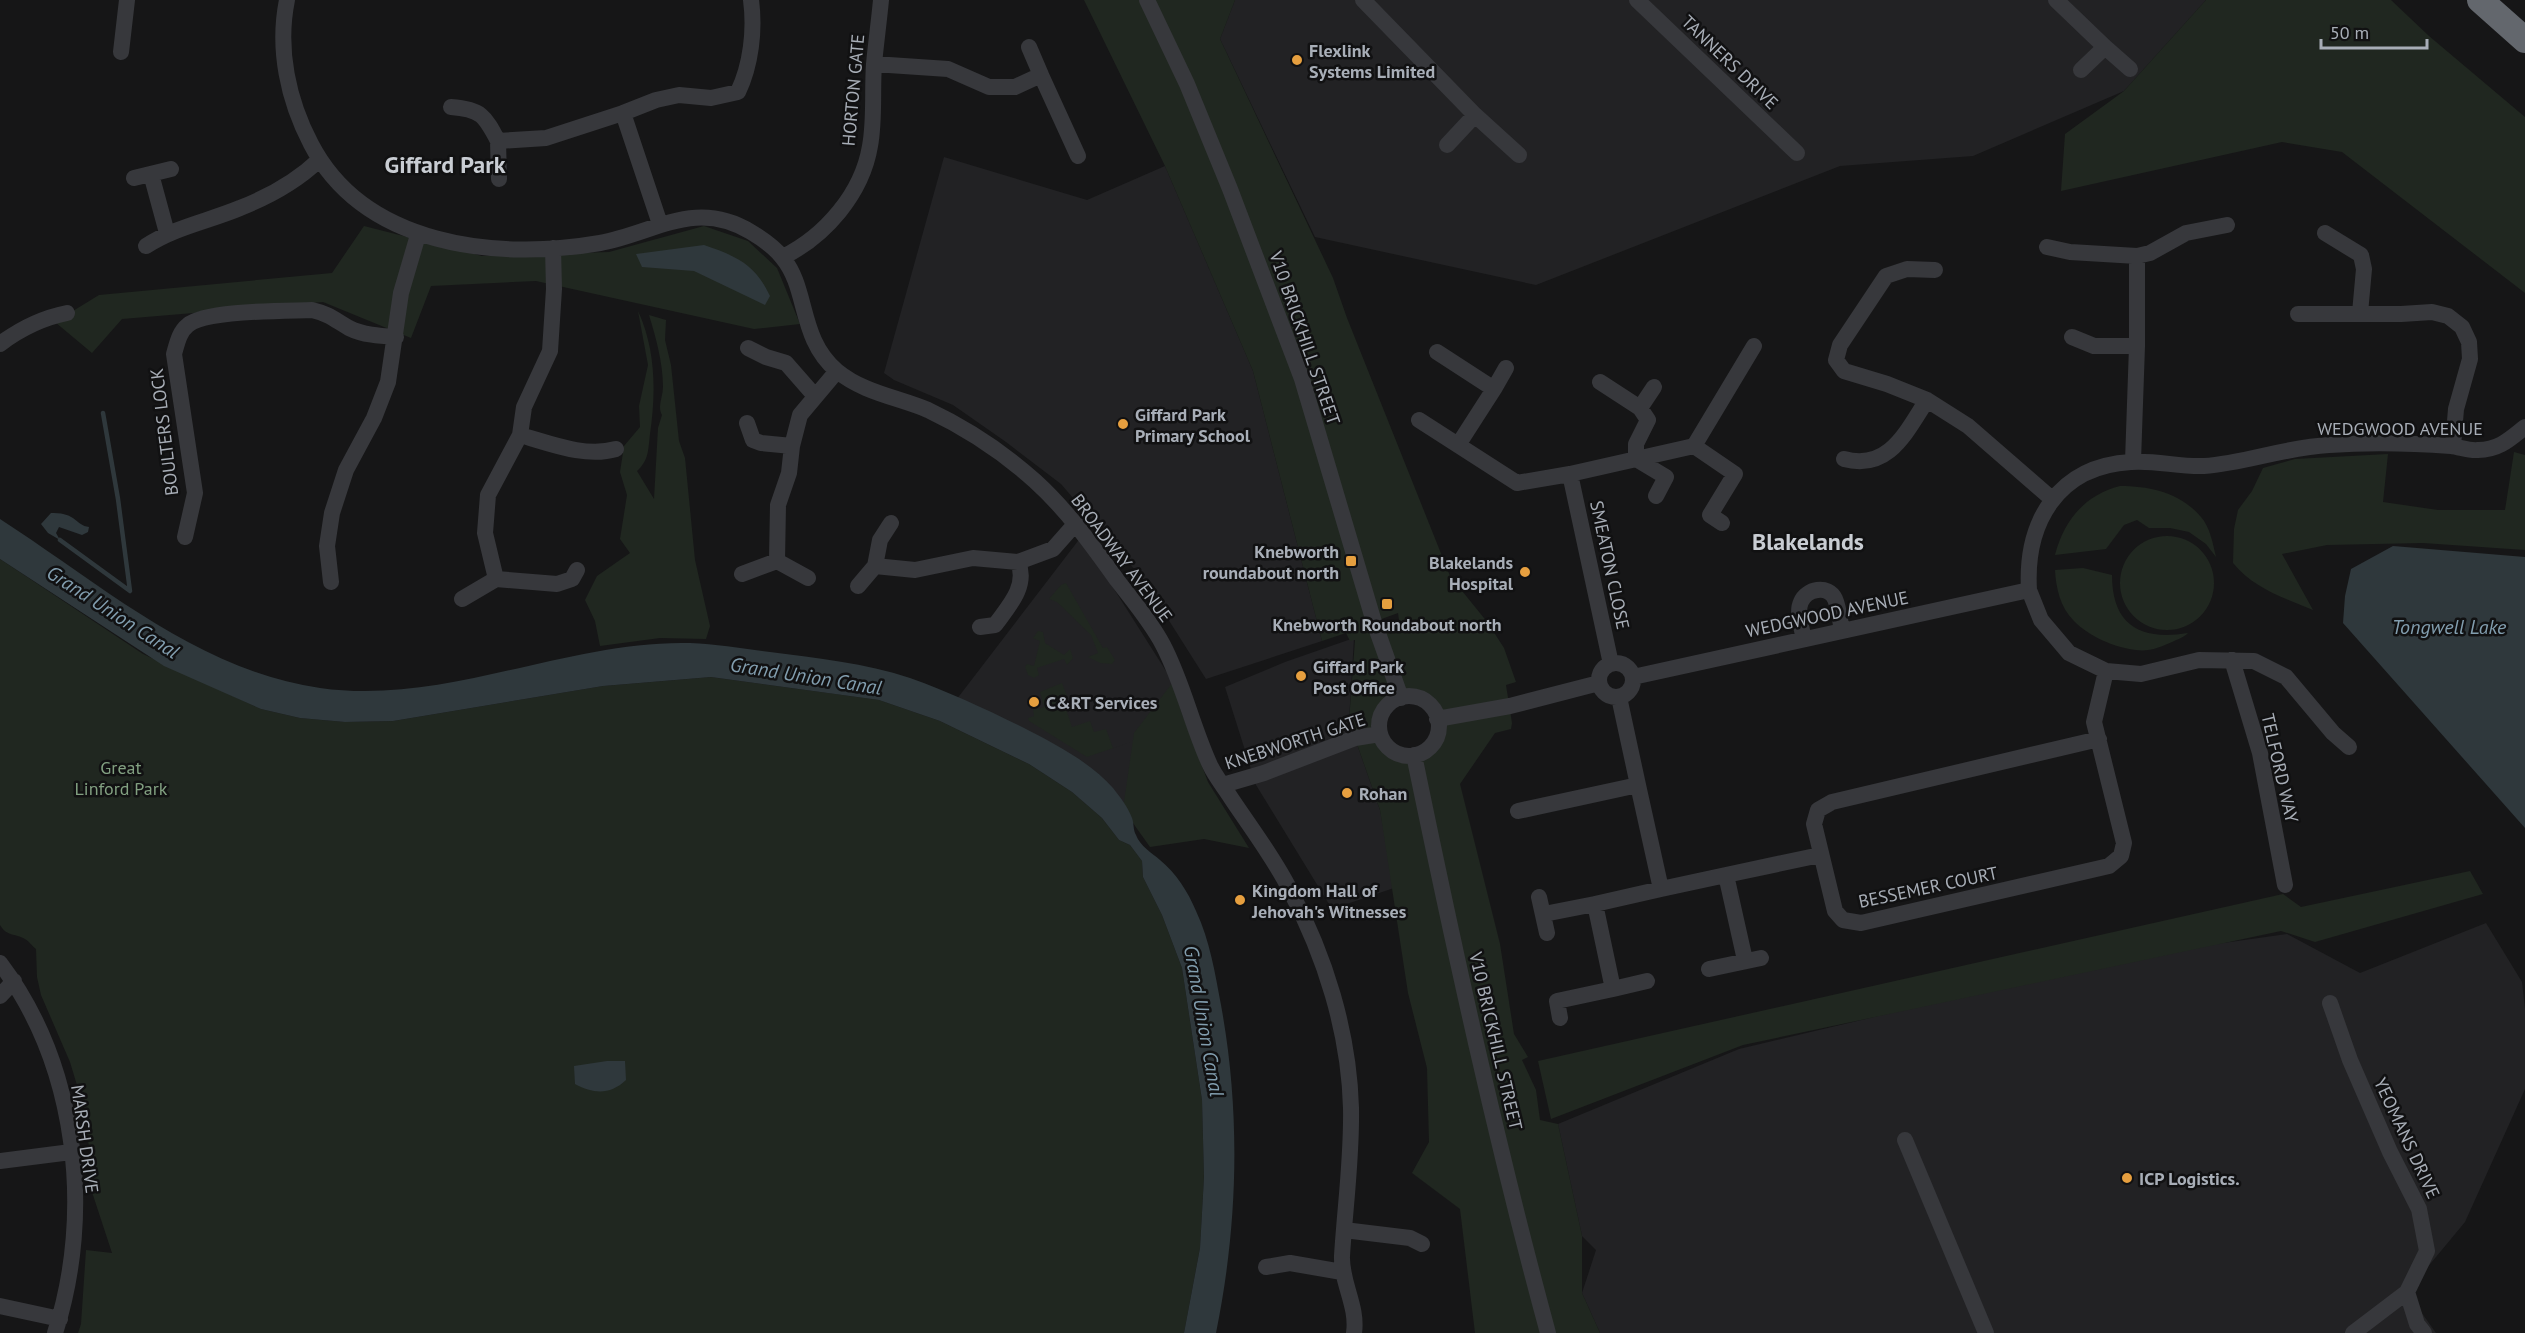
<svg xmlns="http://www.w3.org/2000/svg" width="2525" height="1333" viewBox="0 0 2525 1333" font-family="'PT Sans',sans-serif">
<style>
.built{fill:#222224}
.green{fill:#202720;fill-rule:evenodd}
.water{fill:#2f383c}
.lines{fill:none;stroke-linecap:round;stroke-linejoin:round}
.stream{stroke:#2f383c;stroke-width:4.5}
.minor{stroke:#37383c;stroke-width:16}
.highway{stroke:#63676d;stroke-width:26}
.poi-dot{fill:#e69f3f;stroke:#111112;stroke-width:2}
.labels{text-anchor:middle;dominant-baseline:central;stroke-width:5;stroke-linejoin:round;paint-order:stroke}
.poi-label{font-size:18px;font-weight:bold;fill:#a8aeb7;stroke:#111112;text-anchor:start}
.street-label{font-size:18px;fill:#a8aeb7;stroke:#111112}
.park-label{font-size:18px;fill:#82a081;stroke:#111112}
.water-label{font-size:20px;font-style:italic;fill:#829eaf;stroke:#111112}
.district-label{font-size:24px;font-weight:bold;fill:#c9cdd3;stroke:#111112}
</style>
<rect width="100%" height="100%" fill="#161617"/>
<path class="built" d="M1235,0H2206L2124,91L1973,156L1840,166L1536,285L1315,237L1220,39Z
M944,157L1087,200L1165,166L1253,371L1322,641L1206,679L1142,578L1061,484L1006,442L953,405L894,380L884,373Z
M1081,537L1173,682L1123,809L940,721Z
M1354,638L1349,721L1380,810L1394,888L1332,909L1256,785L1225,687L1285,662Z
M2486,923L2522,982L2525,1009V1089L2465,1222L2407,1292L2436,1333H1600L1582,1293L1596,1250L1582,1236L1558,1124L1739,1049L2131,956L2287,934L2360,973Z"/>
<path class="green" d="M1084,0H1235L1220,39L1333,278L1347,318L1450,576L1488,623L1504,648L1516,682L1506,685L1512,723L1511,729L1495,733L1460,784L1500,944L1514,1034L1528,1057L1522,1060L1536,1090L1540,1120L1558,1124L1582,1236V1293L1600,1333H1475L1460,1209L1412,1173L1429,1142L1427,1068L1408,993L1380,810L1349,721L1355,640L1350,641L1346,633L1322,641L1253,371L1165,166ZM1398,613L1400,627L1376,623V621ZM1409,696C1432,700 1448,722 1432,743C1400,788 1345,706 1409,696Z
M2206,0H2391L2429,36L2525,117V293L2342,152L2282,142L2061,191L2065,134L2124,91Z
M364,226L482,256L609,252L704,226L748,241L777,268L800,324L754,329L536,281L431,286L411,338L323,302L122,319L92,353L55,322L99,295L332,273Z
M638,311C656,350 656,393 650,434C648,450 649,460 637,471L654,499L658,428L662,415C657,406 663,397 663,387C663,363 656,338 649,315L666,320L665,340L671,365L679,441L685,458L695,560L710,626L706,639L660,638L600,646L595,621L585,600L597,576L630,553L620,539L627,495L620,472L624,446L640,427L639,406L648,365Z
M2514,452L2525,455V550L2423,543L2327,545L2282,554L2313,610C2284,598 2253,588 2233,563L2234,529L2238,510L2252,491L2263,468L2295,459L2388,454L2383,502L2438,510H2505Z
M2120,486C2150,486 2181,493 2201,517C2210,527 2213,544 2216,557L2206,544L2189,532L2170,528H2149L2137,520L2124,525L2106,549L2055,555C2064,520 2085,495 2120,486Z
M2120 583a47 47 0 1 1 94 0a47 47 0 1 1-94 0Z
M0,559L143,654L261,709L300,718L345,722L393,721L603,686L711,677L879,700L940,721L1029,764L1072,792L1102,818L1119,840L1130,845L1142,861L1143,877L1162,915L1182,968L1202,1100L1204,1177L1200,1248L1184,1333H78L81,1324L86,1250L112,1253L92,1192L90,1153L82,1102L70,1062L41,995L37,977L36,949C32,946 29,941 25,939C15,933 7,937 0,925Z
M2083,568L2112,575C2112,625 2140,641 2188,633C2183,638 2178,639 2172,642C2161,647 2149,652 2136,650C2116,648 2088,636 2074,621C2060,607 2056,588 2055,570Z
M1066,583L1103,648L1107,647L1115,660L1112,664L1100,663L1088,657L1098,653L1091,635L1057,602L1049,599L1061,585Z
M1038,631L1043,632L1045,643L1064,655L1070,649L1073,658L1067,665L1064,659L1037,668L1039,675L1034,678L1028,675L1025,667L1027,664L1034,666L1040,641L1033,638Z
M1173,682L1181,711L1208,782L1249,848L1204,839L1150,847L1123,809L1134,733Z
M1062,683L1067,696L1065,706L1072,727L1090,721L1094,732L1106,729L1113,748L1131,742L1087,757L1029,721L1028,718L1034,716L1033,710L1044,707L1040,692Z
M2470,871L2483,894L2315,942L2281,931L1743,1045L1551,1119L1538,1061L2283,894L2301,907Z"/>
<path class="water" d="M704,245C736,256 755,264 770,296L765,305L694,271L642,267L636,254Z
M51,513C76,512 75,525 89,527L88,532L82,535L59,527L56,533L60,540L48,533L41,524Z
M0,519C101,584 197,670 320,688C445,706 566,640 690,643C717,644 744,649 770,652C817,658 865,663 910,678C949,692 988,710 1024,728C1055,744 1090,762 1113,788C1120,797 1128,807 1132,818C1134,823 1133,830 1136,835C1140,846 1152,853 1160,860C1176,873 1188,892 1196,911C1210,941 1215,973 1221,1005C1241,1114 1238,1225 1216,1333H1184L1200,1248L1204,1177L1202,1100L1182,968L1162,915L1143,877L1142,861L1130,845L1119,840L1102,818L1072,792L1029,764L940,721L879,700L711,677L603,686L393,721L345,722L300,718L261,709L164,666L0,559Z
M2393,546L2525,557V828L2343,623L2345,596L2351,569Z
M607,1061H625L626,1080C610,1095 594,1094 575,1084L574,1066Z"/>
<g class="lines">
<path class="stream" d="M60,540L130,591L118,499L103,413"/>
<path class="minor" d="M287,0C277,49 288,100 311,144C364,246 496,261 600,243C655,233 695,198 751,232C761,238 775,248 782,257C809,289 798,338 837,371C864,393 897,397 928,410C966,428 1004,453 1035,481C1067,510 1092,545 1117,580C1133,601 1151,622 1163,645C1183,683 1192,726 1210,765C1215,776 1224,787 1231,798C1251,828 1274,858 1290,890C1325,956 1349,1032 1351,1108C1352,1158 1345,1207 1342,1256C1341,1283 1358,1306 1354,1333
M1147,0L1187,84L1230,189L1302,379L1374,622L1401,698
M1363,0L1475,115L1519,155
M1637,0L1797,153
M2056,0L2105,47L2081,70
M1029,47L1041,75
M2105,47L2130,69
M121,52L127,0
M874,64L948,69L989,87H1015L1041,75L1078,156
M451,107C481,109 485,116 498,141L546,138L623,113
M498,141L499,179
M1447,145L1475,115
M151,174L167,233
M134,178L171,169
M660,224L623,113L656,100L679,95L711,98L738,92C751,65 755,30 751,0
M2325,233L2361,255L2364,269L2360,313
M146,246C175,227 209,221 240,208C268,197 298,180 319,160
M2047,247L2070,252L2137,256
M783,257C825,236 862,194 870,146C875,119 872,91 874,64C876,43 879,21 881,0
M2298,314H2401L2432,312L2448,316L2462,327L2469,342L2470,359L2456,409L2453,446
M2072,337L2094,346H2137V256L2150,253L2186,233L2227,225
M0,344C20,329 42,318 67,313
M748,348L766,357L786,363L814,395
M1437,352L1494,389L1458,445
M1600,382L1640,408L1654,387
M1494,389L1506,368
M1927,400L1968,426L2052,499
M1640,408L1648,420L1636,444V459L1666,477L1656,496
M1419,420L1517,483L1570,474
M747,423L753,440L761,443L792,446
M520,435C549,443 585,458 616,449
M1694,446L1754,346
M1844,459C1889,471 1906,432 1927,400L1887,384L1844,371L1836,360L1840,345L1886,276L1907,269L1935,270
M2133,461L2137,346
M185,537L195,493L174,354C177,344 179,332 188,325C205,310 286,311 312,310C329,314 335,320 349,328C363,335 380,336 396,337
M777,561L808,578
M875,566L880,540L891,523
M742,574L777,561L778,505L789,473L792,446L800,415L837,371
M496,579L557,584L572,579L577,570
M331,582L327,546L332,513L346,470L374,418L388,382L401,293L418,235
M858,586L875,566L915,570L973,558L1018,562L1053,549L1076,523
M2029,590C2025,522 2058,466 2131,462C2155,460 2179,467 2204,466C2246,463 2286,447 2329,445C2369,442 2411,443 2451,446C2460,447 2469,451 2478,450C2499,450 2510,439 2525,427
M462,599L496,579L485,533L488,495L520,435L524,407L550,351L554,289L553,248
M980,627L995,625C1009,606 1028,586 1018,562
M1804,639C1802,629 1796,612 1801,602C1806,589 1828,584 1835,599C1839,608 1840,621 1842,631
M2232,660L2260,753L2285,885
M1599 680a17 17 0 1 1 34 0a17 17 0 1 1-34 0Z
M1611,664L1570,474L1694,446L1735,474L1710,515L1722,523
M1633,677L2029,590L2041,620L2069,653L2106,671L2141,674L2199,660L2254,661L2286,677L2333,733L2349,747
M1379 726a30 30 0 1 1 60 0a30 30 0 1 1-60 0Z
M1619,697L1638,785
M1437,719L1510,706L1599,683
M2099,739L1832,802L1818,810L1814,824L1835,911L1843,920L1861,923L2109,866L2121,856L2124,843L2094,722L2106,671
M1414,755C1454,949 1496,1142 1548,1333
M1223,785L1264,773L1355,738L1380,734
M1518,811L1638,785L1661,889L1595,904L1613,989L1557,1001L1560,1018
M1726,875L1820,855
M1661,889L1726,875L1745,960
M1539,897L1547,933
M1544,914L1595,904
M0,963C77,1065 94,1212 55,1333
M1709,969L1761,958
M1613,989L1647,981
M0,996L14,981
M2330,1003L2350,1060L2390,1152L2419,1209L2427,1251L2407,1292L2353,1333
M1905,1140L1986,1333
M0,1161L71,1152
M1344,1230L1410,1238L1422,1244
M1266,1267L1290,1263L1342,1272
M2407,1292L2417,1324L2424,1333
M0,1306L60,1319"/>
<path class="highway" d="M2480,0L2525,40"/>
</g>
<g class="poi-dot">
<circle cx="1297" cy="60" r="6"/>
<circle cx="1123" cy="424" r="6"/>
<rect x="1345" y="555" width="12" height="12" rx="3"/>
<circle cx="1525" cy="572" r="6"/>
<rect x="1381" y="598" width="12" height="12" rx="3"/>
<circle cx="1301" cy="676" r="6"/>
<circle cx="1034" cy="702" r="6"/>
<circle cx="1347" cy="793" r="6"/>
<circle cx="1240" cy="900" r="6"/>
<circle cx="2127" cy="1178" r="6"/>
</g>
<g class="labels">
<g class="poi-label">
<text x="1309" y="50">Flexlink<tspan x="1309" dy="21">Systems Limited</tspan></text>
<text x="1135" y="414">Giffard Park<tspan x="1135" dy="21">Primary School</tspan></text>
<text x="1339" y="551" text-anchor="end">Knebworth<tspan x="1339" dy="21">roundabout north</tspan></text>
<text x="1513" y="562" text-anchor="end">Blakelands<tspan x="1513" dy="21">Hospital</tspan></text>
<text x="1387" y="624" text-anchor="middle">Knebworth Roundabout north</text>
<text x="1313" y="666">Giffard Park<tspan x="1313" dy="21">Post Office</tspan></text>
<text x="1046" y="702">C&amp;RT Services</text>
<text x="1359" y="793">Rohan</text>
<text x="1252" y="890">Kingdom Hall of<tspan x="1252" dy="21">Jehovah's Witnesses</tspan></text>
<text x="2139" y="1178">ICP Logistics.</text>
</g>
<g class="street-label">
<text transform="translate(1730 62) rotate(44)">TANNERS DRIVE</text>
<text transform="translate(853 90) rotate(-85)">HORTON GATE</text>
<text transform="translate(1305 338) rotate(71)">V10 BRICKHILL STREET</text>
<text x="2400" y="428">WEDGWOOD AVENUE</text>
<text transform="translate(164 432) rotate(-97)">BOULTERS LOCK</text>
<text transform="translate(1122 558) rotate(53)">BROADWAY AVENUE</text>
<text transform="translate(1610 565) rotate(78)">SMEATON CLOSE</text>
<text transform="translate(1827 614) rotate(-12)">WEDGWOOD AVENUE</text>
<text transform="translate(1295 741) rotate(-18)">KNEBWORTH GATE</text>
<text transform="translate(2280 768) rotate(77)">TELFORD WAY</text>
<text transform="translate(1928 887) rotate(-12)">BESSEMER COURT</text>
<text transform="translate(1496 1041) rotate(77)">V10 BRICKHILL STREET</text>
<text transform="translate(2407 1138) rotate(65)">YEOMANS DRIVE</text>
<text transform="translate(85 1139) rotate(82)">MARSH DRIVE</text>
</g>
<g class="park-label">
<text x="121" y="767">Great<tspan x="121" dy="21">Linford Park</tspan></text>
</g>
<g class="water-label">
<text transform="translate(113 612) rotate(33)">Grand Union Canal</text>
<text x="2449" y="627">Tongwell Lake</text>
<text transform="translate(806 676) rotate(9)">Grand Union Canal</text>
<text transform="translate(1204 1021) rotate(80)">Grand Union Canal</text>
</g>
<g class="district-label">
<text x="445" y="164">Giffard Park</text>
<text x="1808" y="541">Blakelands</text>
</g>
</g>
<path d="M2321 39v9h106v-9" fill="none" stroke="#a8aeb7" stroke-width="3"/>
<text x="2330" y="39" font-size="18" fill="#a8aeb7" stroke="#111112" stroke-width="4.5" paint-order="stroke">50 m</text>
</svg>
